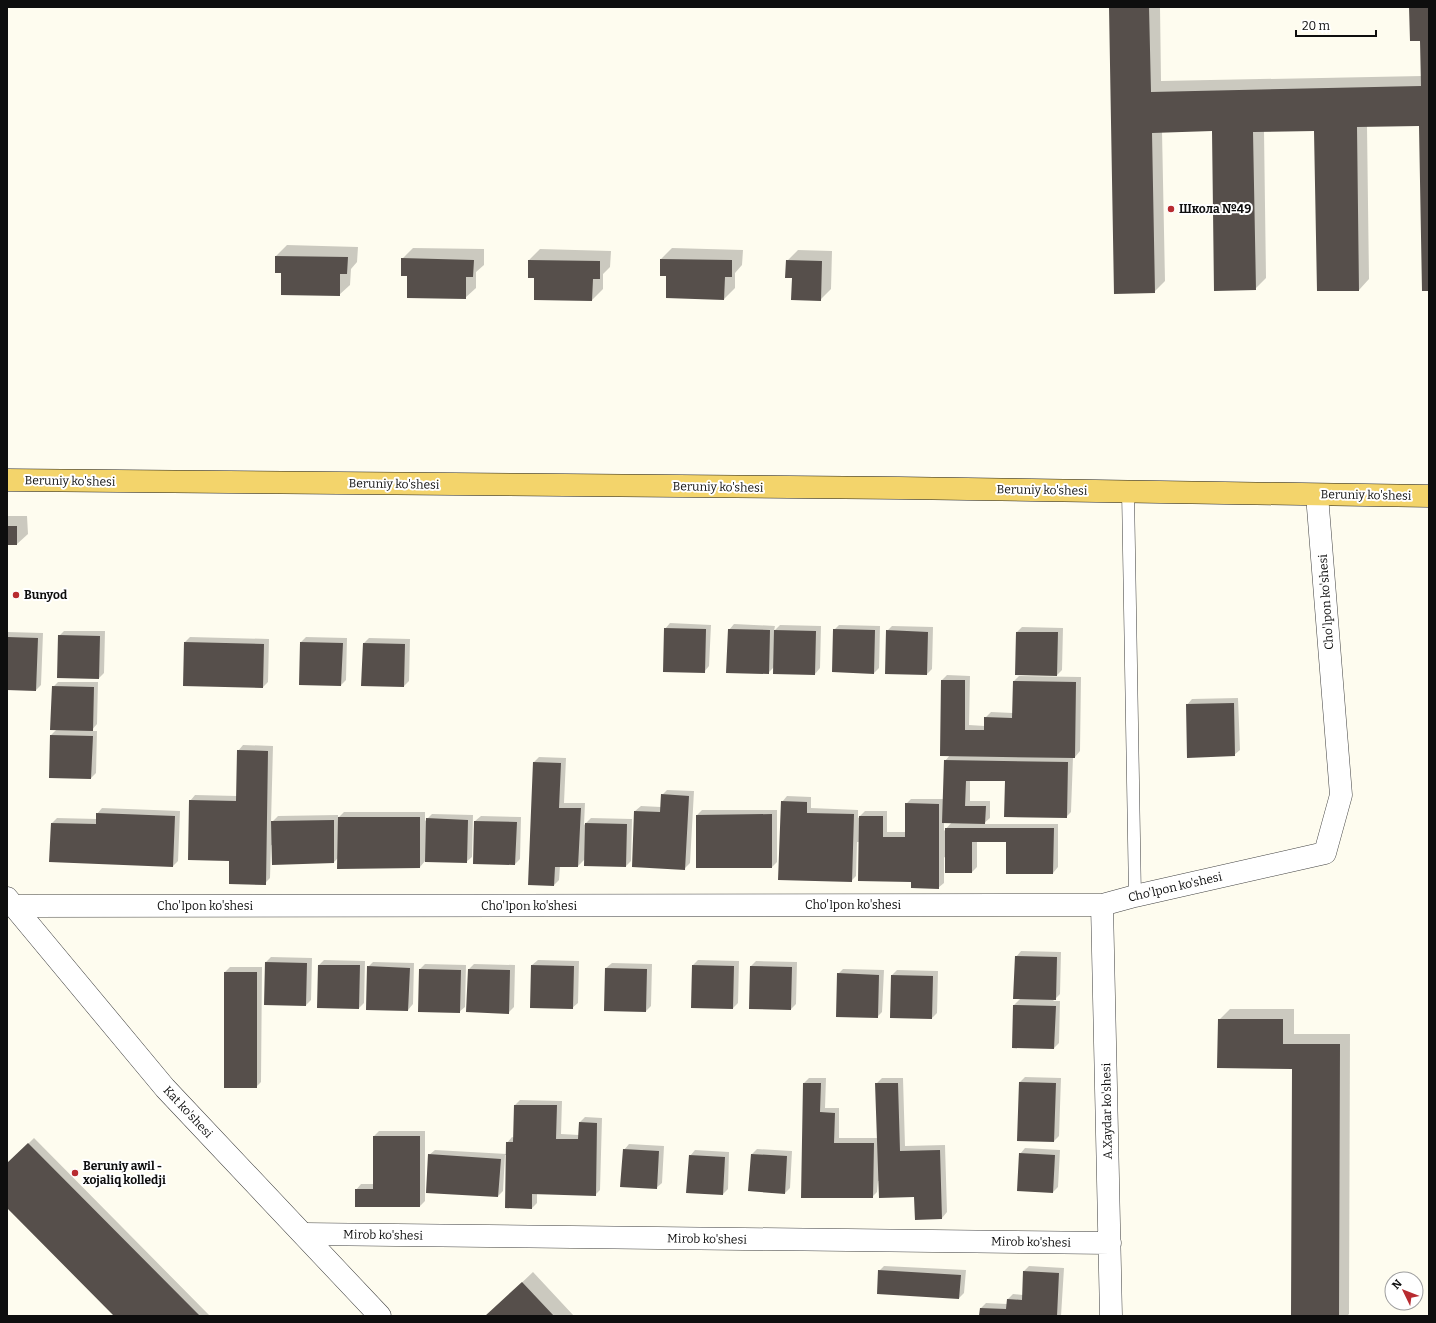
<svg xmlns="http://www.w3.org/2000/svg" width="1436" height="1323" viewBox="0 0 1436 1323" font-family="Bitter,serif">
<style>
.shadow{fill:#0003;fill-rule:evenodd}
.building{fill:#564f4b}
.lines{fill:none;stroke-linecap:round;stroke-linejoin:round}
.service-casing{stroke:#414141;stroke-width:13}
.minor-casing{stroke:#414141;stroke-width:23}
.tertiary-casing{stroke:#414141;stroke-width:23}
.primary-casing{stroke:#1f1f1f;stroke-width:23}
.service{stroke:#fff;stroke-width:12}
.minor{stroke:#fff;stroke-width:22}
.tertiary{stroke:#fff;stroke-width:22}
.primary{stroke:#f3d46b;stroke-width:22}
.poi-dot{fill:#b82b30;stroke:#fff;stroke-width:1.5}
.labels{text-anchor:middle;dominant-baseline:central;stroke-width:4;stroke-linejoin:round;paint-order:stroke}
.poi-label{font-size:12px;font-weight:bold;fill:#0e0e0e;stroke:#fff;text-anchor:start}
.street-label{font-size:12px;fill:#0e0e0e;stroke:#fff}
</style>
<rect width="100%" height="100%" fill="#fefcef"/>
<path class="shadow" d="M1110,7H1160L1161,81L1422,76L1421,40L1410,7H1429V290L1420,125L1367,126L1369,279L1359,290L1315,130L1264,131L1266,278L1255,289L1213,130L1162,131L1165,281L1154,292Z
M287,245L358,247L357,262L351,269L350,285L339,295L282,272H276V256Z
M413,248L484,249V265L476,272V288L465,298L408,275L402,259Z
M672,248L743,250L742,265L735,273V288L724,299L667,275H661V259Z
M540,249L611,251L610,267L603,274V289L592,300L535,277L529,260Z
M798,250L832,251L831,289L820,300L793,277L787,261Z
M7,516H27L28,534L17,544H7Z
M670,623L711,625L709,666L704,672L665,629Z
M734,624L775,626L774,631L780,625L821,626L820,668L815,674L774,667L768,673L729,630Z
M839,625L880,626L879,668L874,673L834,630Z
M892,626L933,627L932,669L927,674L887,631Z
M1022,627L1063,628L1062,670L1057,675L1017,632Z
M64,631H105L104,673L99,678L59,636Z
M7,632L43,633L41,685L36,690L7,689Z
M190,637L269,639L268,682L263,687L185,642Z
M306,637L347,638L346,680L341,685L300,684L301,642Z
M369,638L410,639L409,681L404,686L364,643Z
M947,675L970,676L969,725L985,726V718L991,712L1013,713L1014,681L1019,676L1081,677L1080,751L1075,757H1073L1071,812L1066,817L1006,780H970V801H990V818L983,824H1058V867L1053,873L1007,841H977V867L972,872L944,857V883L938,888L912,881L859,842H857L856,876L851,881L782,802L787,796L811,797V808L858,810V818L865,811H887V832H906V804L911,799H944L945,761L950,755L942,680ZM944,822H952L944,831Z
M58,682H98L97,724L91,731H97L96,773L91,778L51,735L57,729L53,687Z
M1238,698L1240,750L1234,755L1187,705L1192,699Z
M243,745L273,746L271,823L278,816L338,815V818L344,812H425V821L432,814L473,815L472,857L466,862L425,861L420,867L338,858L334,862L271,845L270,878L265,883L230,860L190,801L195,795L237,796L238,751Z
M539,757L566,758L564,803H585L584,825L591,818L632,819L631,861L626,866L585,859L578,866H560L559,880L554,885L534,762Z
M667,790L694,791L690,863L684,869L635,811L641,806L661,807L662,795Z
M102,808L180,811L178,861L173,866L52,823L57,818L97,819V814Z
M702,810H777V862L772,867L697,815Z
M481,816L521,817L520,859L515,864L475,821Z
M1021,951L1061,952L1060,994L1053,1001H1060L1059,1043L1054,1048L1014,1005L1021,998L1016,957Z
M271,957L312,958L311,1000L306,1005L266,962Z
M324,960L365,961L364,1003L359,1008L319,965Z
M538,960L579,961L578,1003L572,1008L532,965Z
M698,960L739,961L738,1003L733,1008L693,965Z
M756,961L797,962L796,1004L791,1009L751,966Z
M373,962L414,963L413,1004L408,1010L368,967Z
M612,963L652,964L651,1006L646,1011L606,968Z
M425,964L466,965L465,1007L459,1012L419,1011L420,969Z
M474,964L515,965L514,1007L509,1012L469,969Z
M230,967H262L261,1082L256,1087L225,972Z
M843,969L884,970L882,1012L877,1017L838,974Z
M897,970L938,971L937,1013L932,1018L891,1017L892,975Z
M1230,1009H1294V1034H1350L1349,1314L1347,1316H1292L1293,1068L1219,1020Z
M1025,1077L1061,1078L1059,1136L1054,1141L1018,1140L1020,1082Z
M809,1078H826L825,1108H839V1138H878L876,1084L882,1078H903L905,1146L945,1145L947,1212L942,1218L915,1196L879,1181H878L877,1192L872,1197H802L804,1083Z
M520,1100L562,1101L561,1134L579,1135L580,1122L585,1117L602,1118L600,1190L595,1195L537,1193V1203L532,1208L507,1155H505L503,1191L498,1196L429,1155L435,1150L507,1154V1143L512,1137L515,1138V1105Z
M379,1131H425V1201L420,1206L356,1190L361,1184H374V1136Z
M34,1138L210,1316H115L7,1207V1165Z
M629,1144L664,1146L662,1183L656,1188L624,1150Z
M1025,1148L1060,1150L1058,1187L1053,1192L1020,1154Z
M757,1149L792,1151L790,1188L785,1193L749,1191L752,1154Z
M695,1150L729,1152L728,1189L723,1194L690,1156Z
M884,1266L966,1270L964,1293L959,1298L879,1271Z
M1029,1266L1064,1268L1061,1316H980L981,1308L986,1303L1007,1304L1008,1299L1013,1294L1023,1295L1024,1271Z
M533,1272L574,1316H486L495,1308Z"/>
<path class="building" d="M1109,7H1149L1151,92L1421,86L1420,41H1410L1409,7H1429V291H1422L1419,126L1357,127L1359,291H1317L1314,131L1253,132L1256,290L1214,291L1212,131L1152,133L1155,293L1114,294Z
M275,256L348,257L347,274H340V296L281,295V273H275Z
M401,258L474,260L473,277H466V299L407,298V276H401Z
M660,259L732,260V277H725L724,300L666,298V276H660Z
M528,260L600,261V279H593L592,301L534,300V278H528Z
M786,260L822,261L821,301L791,300L792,278H785Z
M7,526H17V545H7Z
M664,628L706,629L705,673L663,672Z
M728,629L770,630L769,674L726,673Z
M833,629L875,630L874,674L832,672Z
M774,630L816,631L815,675L773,674Z
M886,630L928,632L927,675L885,674Z
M1016,632H1058L1057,676L1015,675Z
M58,635L100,636L99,679L57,678Z
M7,637L38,638L36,691L7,690Z
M184,642L264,644L263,688L183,686Z
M300,642L343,643L341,686L299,685Z
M363,643L405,644L404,687L361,686Z
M941,680H965V730H984V717L1012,718L1013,681L1076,682L1075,758L940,756Z
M52,686L94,687L93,731L50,730Z
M1234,703L1235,756L1187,758L1186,704Z
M50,735L93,736L91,779L49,778Z
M237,750L268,751L266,885L229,884V861L188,860L189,800L236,801Z
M944,760L1068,762L1067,818L1004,817L1005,781H966L965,806H986L985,824L942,823Z
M533,762L561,763L559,808H581L578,867H555L554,886L528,885Z
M661,794L689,796L685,870L632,867L634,811L660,812Z
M781,801L807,802V813L854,814L852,882L778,880Z
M905,803L939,804V889L911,888V882L858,881L859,816H883V837H905Z
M96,813L175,816L173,867L49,862L51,823L96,824Z
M772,814V868H696V815Z
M338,817H420V868L337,869Z
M426,818L468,820L467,863L425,862Z
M334,820V863L272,865L271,821Z
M474,821L517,822L515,865L473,864Z
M585,823L627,824L626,867L584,866Z
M945,828H1054L1053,874H1006V842H972V873H945Z
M1015,956L1057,957L1056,1000L1013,999Z
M265,962L307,963L306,1006L264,1005Z
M318,965H360L359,1009L317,1008Z
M531,965L574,966L573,1009L530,1008Z
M692,965L734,966L733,1009L691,1008Z
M367,966L410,968L408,1011L366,1010Z
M750,966L792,967L791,1010L749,1009Z
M605,968L647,969L646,1012L604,1011Z
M419,969L461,970L460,1013L418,1012Z
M468,969L510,970L509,1014L466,1012Z
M224,972H257V1088H224Z
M837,973L879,975L878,1018L836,1017Z
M891,975L933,976L932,1019L890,1018Z
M1013,1005L1056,1006L1054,1049L1012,1048Z
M1218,1019H1283V1044H1340L1339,1316H1291L1292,1069L1217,1068Z
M1019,1082L1056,1083L1054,1142L1017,1141Z
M803,1083H821L820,1112L835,1113L834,1143H874L873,1198H801Z
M875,1083H898L900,1151L940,1150L942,1219L915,1220L914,1197L879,1198Z
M514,1105H557L556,1139H578L579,1122L597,1123L596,1196L532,1194V1209L505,1208L506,1142H513Z
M373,1136H420V1207H355V1189H373Z
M28,1143L200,1316H114L7,1208V1163Z
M623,1149L659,1151L657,1189L620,1187Z
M1019,1153L1055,1155L1053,1193L1017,1191Z
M428,1154L501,1159L498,1197L426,1193Z
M751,1154L787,1156L785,1194L748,1191Z
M689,1155L725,1157L723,1195L686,1193Z
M878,1270L961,1275L959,1299L877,1294Z
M1023,1271L1059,1273L1057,1316H979L980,1308L1006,1309L1007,1299L1022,1300Z
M522,1282L554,1316H485Z"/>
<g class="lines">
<defs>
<path id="service" d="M1128,492L1135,896"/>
<path id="minor" d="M1102,905L1111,1316
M14,906L1102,905L1135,896L1325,853L1341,795L1317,495
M304,1234L1110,1243"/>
<path id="tertiary" d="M7,898L165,1088L380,1316"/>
<path id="primary" d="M7,480L899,488L1429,496"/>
</defs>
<use href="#service" class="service-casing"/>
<use href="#minor" class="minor-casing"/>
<use href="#tertiary" class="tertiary-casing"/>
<use href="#primary" class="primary-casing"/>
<use href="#service" class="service"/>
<use href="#minor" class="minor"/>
<use href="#tertiary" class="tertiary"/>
<use href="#primary" class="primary"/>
</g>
<g class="poi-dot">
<circle cx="1171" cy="209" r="4"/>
<circle cx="16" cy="595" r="4"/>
<circle cx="75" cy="1173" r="4"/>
</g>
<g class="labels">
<g class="poi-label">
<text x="1179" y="209">Школа №49</text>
<text x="24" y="595">Bunyod</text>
<text x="83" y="1166">Beruniy awil -<tspan x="83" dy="14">xojaliq kolledji</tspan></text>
</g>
<g class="street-label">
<text transform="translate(70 481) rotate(1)">Beruniy ko'shesi</text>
<text transform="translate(394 484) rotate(1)">Beruniy ko'shesi</text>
<text transform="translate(718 487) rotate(1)">Beruniy ko'shesi</text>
<text transform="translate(1042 490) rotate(1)">Beruniy ko'shesi</text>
<text transform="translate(1366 495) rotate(1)">Beruniy ko'shesi</text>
<text transform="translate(1326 602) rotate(-94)">Cho'lpon ko'shesi</text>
<text transform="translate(1175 887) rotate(-13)">Cho'lpon ko'shesi</text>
<text x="853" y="905">Cho'lpon ko'shesi</text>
<text x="205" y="906">Cho'lpon ko'shesi</text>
<text x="529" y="906">Cho'lpon ko'shesi</text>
<text transform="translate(1107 1111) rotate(-91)">A.Xaydar ko'shesi</text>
<text transform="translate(188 1112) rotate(47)">Kat ko'shesi</text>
<text transform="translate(383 1235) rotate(1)">Mirob ko'shesi</text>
<text transform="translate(707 1239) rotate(1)">Mirob ko'shesi</text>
<text transform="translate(1031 1242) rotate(1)">Mirob ko'shesi</text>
</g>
</g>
<rect width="1436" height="1323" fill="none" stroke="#0e0e0e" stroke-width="16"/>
<g transform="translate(1404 1291) rotate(313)"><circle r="19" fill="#ffffff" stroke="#9f9f9f"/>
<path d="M0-3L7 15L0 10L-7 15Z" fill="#b82b30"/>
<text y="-6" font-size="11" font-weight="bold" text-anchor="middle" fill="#0e0e0e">N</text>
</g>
<path d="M1296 30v6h80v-6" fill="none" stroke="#0e0e0e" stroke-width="2"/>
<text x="1302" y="30" font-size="12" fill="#0e0e0e" stroke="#ffffff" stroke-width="3" paint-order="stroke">20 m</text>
</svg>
